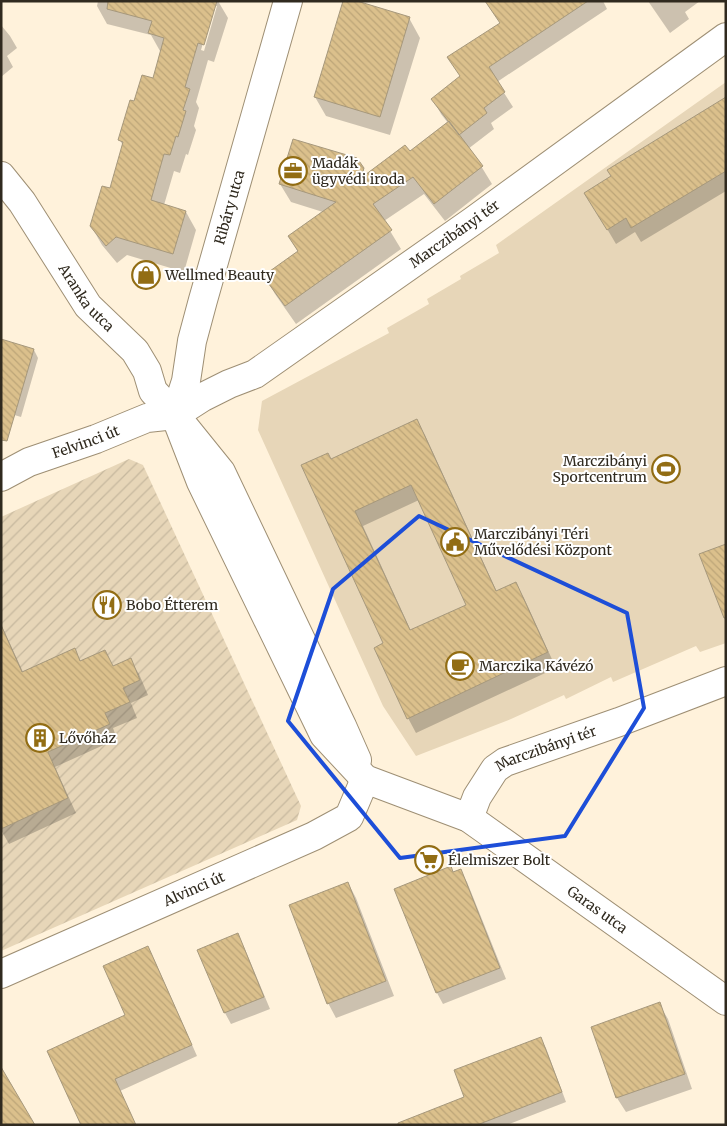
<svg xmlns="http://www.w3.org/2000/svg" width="727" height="1126" viewBox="0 0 727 1126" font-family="Merriweather,serif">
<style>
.park{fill:#e7d6b8}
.garden{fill:url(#garden-furrows)}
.shadow{fill:#0003;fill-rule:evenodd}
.building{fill:url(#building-back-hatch);stroke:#a6987c;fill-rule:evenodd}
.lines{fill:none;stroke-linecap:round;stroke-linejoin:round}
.street-casing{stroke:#9e8f74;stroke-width:30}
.street{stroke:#fff;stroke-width:28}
.marked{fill:none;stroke:#1d4ed8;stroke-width:4;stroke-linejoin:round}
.labels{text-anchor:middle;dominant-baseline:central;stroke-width:4;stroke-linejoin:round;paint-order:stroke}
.poi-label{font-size:14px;fill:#302a1f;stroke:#fff;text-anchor:start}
.street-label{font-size:14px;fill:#302a1f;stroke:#fff}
</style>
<defs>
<pattern id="garden-furrows" width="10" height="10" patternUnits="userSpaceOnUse" patternTransform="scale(1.25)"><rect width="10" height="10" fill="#e7d6b8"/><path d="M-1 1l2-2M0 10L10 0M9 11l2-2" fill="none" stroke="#c6b89e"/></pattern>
<pattern id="building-back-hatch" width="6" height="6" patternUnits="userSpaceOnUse" patternTransform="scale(1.25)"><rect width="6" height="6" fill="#dbc08c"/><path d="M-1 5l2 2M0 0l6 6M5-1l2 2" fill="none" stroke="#bca578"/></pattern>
</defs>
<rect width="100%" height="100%" fill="#fff2db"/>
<path class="park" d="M726,82V643L700,652L696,646L613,682L611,677L566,699L564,695L511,719L416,756L383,706L258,430L262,401L389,333L387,328L429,304L427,299L461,279L460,276L499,253L496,245Z"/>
<path class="garden" d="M129,459L143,465L301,806L297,820L1,951V517Z"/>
<path class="shadow" d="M98,1H218L228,18L214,62L208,60L196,102L199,108L194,126L196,130L188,155L186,154L180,173L174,171L164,205L186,212L196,230L184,272L127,255L117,263L102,245L91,226L111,189L123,146L120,140L135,103L154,79L162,51H160L151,35L107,24L97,6ZM214,6H217L204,51L201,50Z
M493,1H603L607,9L497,82L513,107L491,123L494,129L468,149L481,166L492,184L445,221L424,194L384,221L401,249L296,324L275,294L265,276L298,252L289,237L323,212L291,202L280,184L362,168L367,175L410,153L448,123L441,114L433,99L461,77L501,24Z
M648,1H700L685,12L689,19L670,33Z
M409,18L420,38L390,135L326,116L315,97Z
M1,25L10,36L17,48L7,56L13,67L1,77Z
M726,99V191L641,242L635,232L616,244L586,193Z
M34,350L38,358L21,417L1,411Z
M416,420L425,435L497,592L515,583L524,598L556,668L416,733L408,718L331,460ZM419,500L468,605L411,631L363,526Z
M1,624L23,672L74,649L81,662L113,667L130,660L139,674L148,695L131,703L137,718L113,728L117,739L55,767L76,813L9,844L1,830Z
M460,870L467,882L506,979L443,1004L437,993L453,873Z
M348,883L356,898L394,996L336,1018L328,1003Z
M237,935L244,947L270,1009L231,1024L225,1013L199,951Z
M147,948L154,959L197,1056L120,1091L82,1125L126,1015Z
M659,1004L668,1019L692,1089L626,1112L617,1098L592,1028Z
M540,1038L546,1048L566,1102L507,1125H396L466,1098Z"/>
<path class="building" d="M108,1H217L204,45L198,43L185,87L190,89L183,110L186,111L178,137L176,136L170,155L164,154L151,200L186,211L173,254L116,237L106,246L90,226L102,186L110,188L123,142L118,140L130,100L134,101L142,75L153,78L164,38L148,33L152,21L107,9Z
M343,1H357L410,17L380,117L314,97Z
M485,1H588L489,67L505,92L484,108L487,113L459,135L431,99L460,76L447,57L500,23Z
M726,97V171L631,228L626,218L607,230L584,193L611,176L607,170Z
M449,121L483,166L434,204L413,177L373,204L392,230L285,306L263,276L298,251L288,236L336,202L279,184L293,139L357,158L364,168L361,178L405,145L410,151Z
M1,339L34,349L7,441L1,440Z
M417,419L496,591L516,582L548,652L407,719L374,648L383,643L301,465L328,453L331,459ZM411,485L466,605L410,630L355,511Z
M726,544V618H724L699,554Z
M1,625L22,672L75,648L80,661L105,650L113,666L131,658L140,680L123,688L130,702L105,713L110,724L48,752L68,798L1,829Z
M451,866L453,872L461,869L500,968L436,993L394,889Z
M348,882L386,981L327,1004L289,905Z
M238,933L264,997L224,1013L197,950Z
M148,946L192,1045L115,1079L136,1125H81L47,1051L125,1015L103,966Z
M660,1002L685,1074L616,1098L591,1027Z
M541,1037L562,1092L477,1125H398V1123L464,1097L454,1070Z
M1,1067L35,1125H1Z"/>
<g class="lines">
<defs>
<g id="street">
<path id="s1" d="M1,176L22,202L88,306L135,351L147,371L153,391L175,415L221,472L342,726L357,760"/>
<path id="s2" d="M175,415L201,482L324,735L365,779L469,818L726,1001"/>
<path id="s3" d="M175,415L186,381L192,341L203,300L288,1"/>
<path id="s4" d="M1,477L29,462L96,439L147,418L175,415L203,397L229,384L255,374L473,221L726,37"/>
<path id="s5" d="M469,818L477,797L495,769L505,762L619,722L726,681"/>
<path id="s6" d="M1,974L314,836L349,817L365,779"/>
</g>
</defs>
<use href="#street" class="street-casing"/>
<use href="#street" class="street"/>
</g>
<path class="marked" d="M419,516L627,613L644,708L565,836L400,858L288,721L333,589Z"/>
<defs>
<symbol id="office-ring" viewBox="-11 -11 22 22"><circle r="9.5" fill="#fff" stroke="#926d14" stroke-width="1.5"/><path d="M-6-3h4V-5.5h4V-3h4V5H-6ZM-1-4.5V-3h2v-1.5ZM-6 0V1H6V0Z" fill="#926d14"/></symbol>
<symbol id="shop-ring" viewBox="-11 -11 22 22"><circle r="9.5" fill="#fff" stroke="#926d14" stroke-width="1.5"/><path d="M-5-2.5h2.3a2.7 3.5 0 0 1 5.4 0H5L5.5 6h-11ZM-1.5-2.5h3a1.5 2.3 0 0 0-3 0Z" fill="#926d14"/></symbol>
<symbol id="stadium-ring" viewBox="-11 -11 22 22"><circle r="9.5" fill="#fff" stroke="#926d14" stroke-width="1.5"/><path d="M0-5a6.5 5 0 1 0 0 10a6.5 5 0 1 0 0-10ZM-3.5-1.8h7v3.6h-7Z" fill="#926d14"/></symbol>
<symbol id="civic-ring" viewBox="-11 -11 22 22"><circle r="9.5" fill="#fff" stroke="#926d14" stroke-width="1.5"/><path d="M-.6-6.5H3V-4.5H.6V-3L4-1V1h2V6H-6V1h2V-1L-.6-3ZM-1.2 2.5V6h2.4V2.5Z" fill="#926d14"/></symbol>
<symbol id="restaurant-ring" viewBox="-11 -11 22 22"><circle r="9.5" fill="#fff" stroke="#926d14" stroke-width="1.5"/><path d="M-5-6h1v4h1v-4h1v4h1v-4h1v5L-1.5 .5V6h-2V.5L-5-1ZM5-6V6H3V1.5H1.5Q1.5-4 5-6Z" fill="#926d14"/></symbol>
<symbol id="cafe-ring" viewBox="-11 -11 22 22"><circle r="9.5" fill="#fff" stroke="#926d14" stroke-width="1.5"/><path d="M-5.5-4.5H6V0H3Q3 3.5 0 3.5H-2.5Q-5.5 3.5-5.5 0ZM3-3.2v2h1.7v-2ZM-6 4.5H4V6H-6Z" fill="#926d14"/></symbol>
<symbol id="building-ring" viewBox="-11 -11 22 22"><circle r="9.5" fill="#fff" stroke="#926d14" stroke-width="1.5"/><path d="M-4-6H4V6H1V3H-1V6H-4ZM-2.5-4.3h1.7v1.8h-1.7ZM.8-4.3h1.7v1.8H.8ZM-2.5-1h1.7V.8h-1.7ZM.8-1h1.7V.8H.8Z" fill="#926d14"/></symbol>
<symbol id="supermarket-ring" viewBox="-11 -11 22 22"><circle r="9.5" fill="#fff" stroke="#926d14" stroke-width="1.5"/><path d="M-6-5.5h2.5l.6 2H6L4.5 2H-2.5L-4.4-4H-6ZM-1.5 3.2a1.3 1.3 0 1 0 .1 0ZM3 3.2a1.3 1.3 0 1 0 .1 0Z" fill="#926d14"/></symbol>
</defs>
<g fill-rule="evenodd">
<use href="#office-ring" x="277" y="155" width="32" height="32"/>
<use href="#shop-ring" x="130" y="259" width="32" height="32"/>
<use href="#stadium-ring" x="650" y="453" width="32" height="32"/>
<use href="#civic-ring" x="439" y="526" width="32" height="32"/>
<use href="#restaurant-ring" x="91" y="589" width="32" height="32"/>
<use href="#cafe-ring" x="444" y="650" width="32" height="32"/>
<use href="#building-ring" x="24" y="722" width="32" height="32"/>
<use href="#supermarket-ring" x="413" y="844" width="32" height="32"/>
</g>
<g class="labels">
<g class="poi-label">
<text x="312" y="163">Madák<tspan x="312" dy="16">ügyvédi iroda</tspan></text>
<text x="165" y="275">Wellmed Beauty</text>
<text x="647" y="461" text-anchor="end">Marczibányi<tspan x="647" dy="16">Sportcentrum</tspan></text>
<text x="474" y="534">Marczibányi Téri<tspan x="474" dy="16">Művelődési Központ</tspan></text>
<text x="126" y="605">Bobo Étterem</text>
<text x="479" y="666">Marczika Kávézó</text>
<text x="59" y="738">Lővőház</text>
<text x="448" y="860">Élelmiszer Bolt</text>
</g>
<g class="street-label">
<text stroke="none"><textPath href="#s3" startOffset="215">Ribáry utca</textPath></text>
<text stroke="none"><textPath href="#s4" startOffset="520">Marczibányi tér</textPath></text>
<text stroke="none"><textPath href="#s1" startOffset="149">Aranka utca</textPath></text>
<text stroke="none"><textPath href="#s4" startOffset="92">Felvinci út</textPath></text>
<text stroke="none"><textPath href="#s5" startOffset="111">Marczibányi tér</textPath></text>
<text stroke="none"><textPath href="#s6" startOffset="211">Alvinci út</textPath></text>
<text stroke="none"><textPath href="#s2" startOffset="682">Garas utca</textPath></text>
</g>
</g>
<rect width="727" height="1126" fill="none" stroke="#302a1f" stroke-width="5"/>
</svg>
